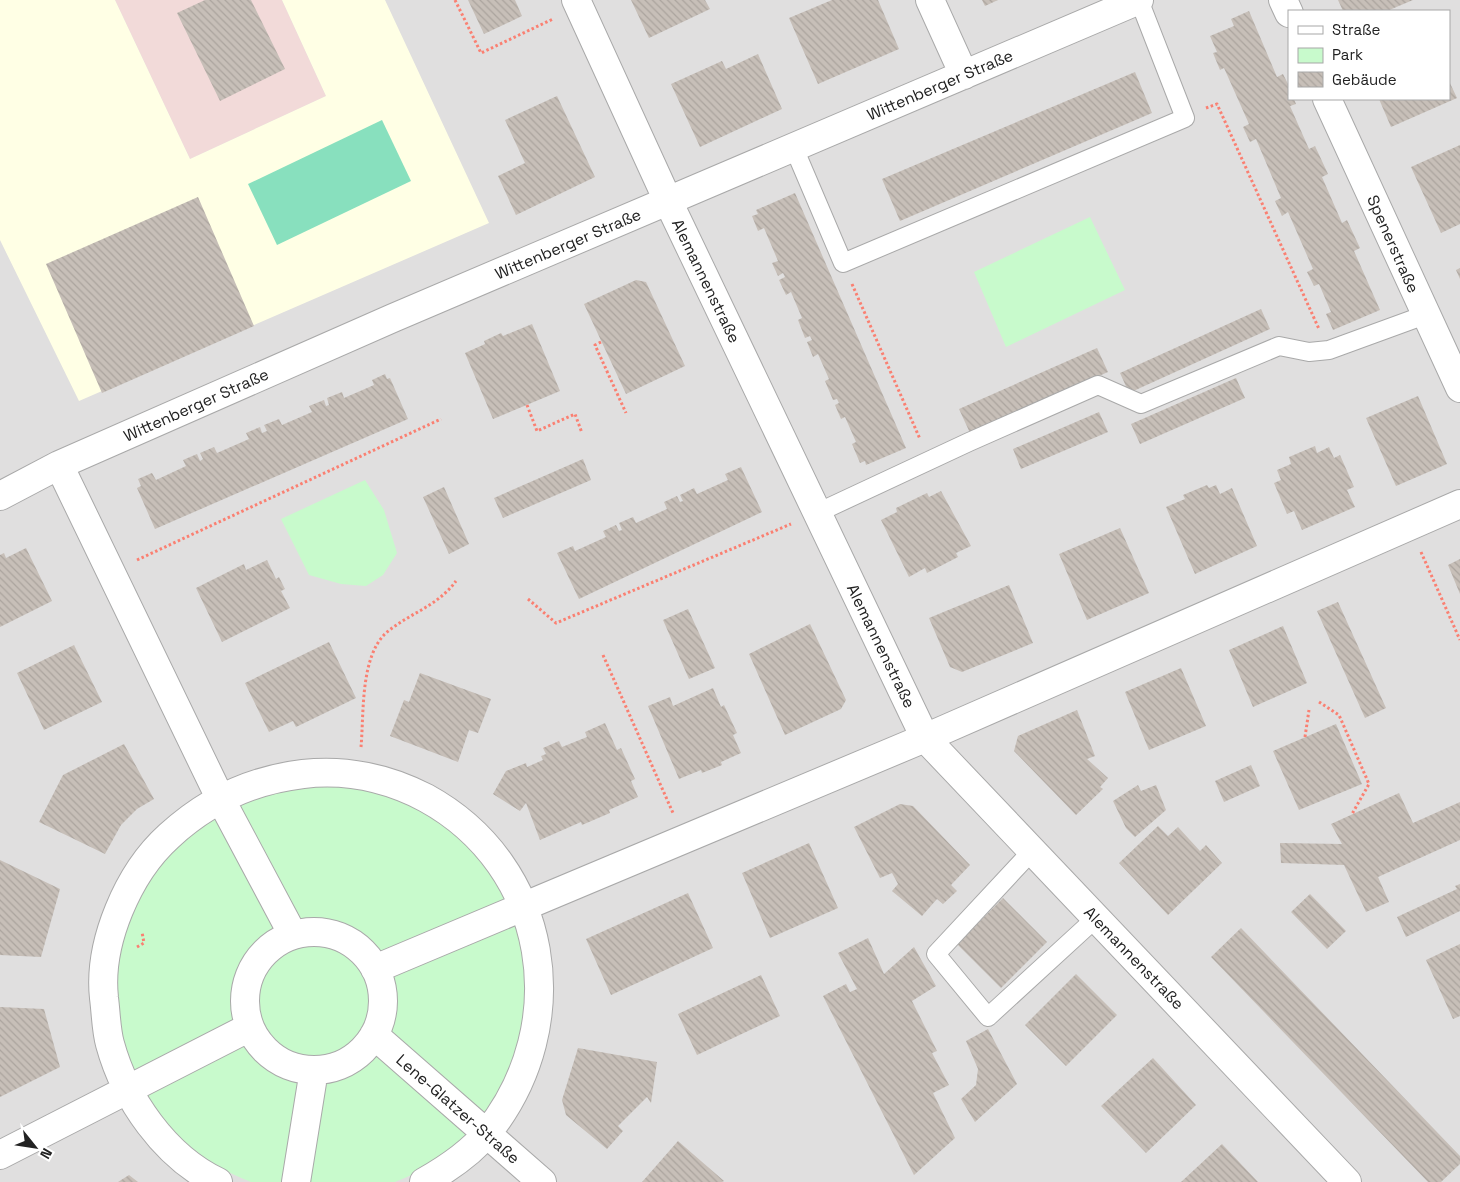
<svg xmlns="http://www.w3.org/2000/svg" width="1460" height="1182" viewBox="0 0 1460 1182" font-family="'Space Grotesk',sans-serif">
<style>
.residential{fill:#e0dfdf;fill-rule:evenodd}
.commercial{fill:#f2dad9}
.education{fill:#ffffe5}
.park{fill:#c8facc}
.pitch{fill:#88e0be}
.building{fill:url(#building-back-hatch)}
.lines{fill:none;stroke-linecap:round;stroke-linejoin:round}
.lane-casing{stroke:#a9a9a9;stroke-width:20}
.street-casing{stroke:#a9a9a9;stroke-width:30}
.path{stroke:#fa8072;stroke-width:3;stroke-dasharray:2.5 2.5;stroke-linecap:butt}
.lane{stroke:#fff;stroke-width:18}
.street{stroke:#fff;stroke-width:28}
.labels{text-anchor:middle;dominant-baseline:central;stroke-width:5;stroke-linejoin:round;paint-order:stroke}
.street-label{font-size:16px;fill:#222;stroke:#fff}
</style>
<defs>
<pattern id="building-back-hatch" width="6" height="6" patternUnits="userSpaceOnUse" patternTransform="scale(1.25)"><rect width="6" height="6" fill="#c7bfb8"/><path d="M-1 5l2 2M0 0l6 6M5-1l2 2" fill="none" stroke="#aba49e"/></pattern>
</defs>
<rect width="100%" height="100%" fill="#f2efe9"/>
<path class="residential" d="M0,0H1460V1182H0ZM1289,11H1449V99H1289Z"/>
<path class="commercial" d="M115,0H282L326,96L190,159Z"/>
<path class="education" d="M0,0H115L190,159L326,96L282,0H385L489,223L79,401L0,240Z"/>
<path class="park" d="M1090,217L1125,290L1006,347L974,272Z
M365,480L384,510L397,553L383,575L366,586L341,584L309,575L281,519Z
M117 989a206 206 0 1 1 412 0a206 206 0 1 1-412 0Z"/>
<path class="pitch" d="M382,120L411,181L277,245L248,184Z"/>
<path class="building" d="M205,0H251L285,69L220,101L177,13Z
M468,0H515L522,16L484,34Z
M631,0H705L710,9L649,38Z
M832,0H878L899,49L818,84L789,18Z
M982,0H998L985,6Z
M1338,0H1413L1387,11H1343Z
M1249,11L1277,77L1283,74L1289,86V99H1294L1296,104L1290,106L1309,149L1315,146L1328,174L1322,177L1342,223L1347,220L1360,248L1354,251L1380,310L1333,330L1326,314L1331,312L1319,284L1314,286L1307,272L1313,269L1288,212L1282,216L1275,201L1281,198L1256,139L1250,142L1243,127L1249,124L1224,68L1220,70L1213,53L1217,52L1210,36L1234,26L1231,19Z
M758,54L782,109L700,147L671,84L722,61L726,69Z
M1135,72L1152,113L900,221L882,179Z
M1449,81L1457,98L1391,127L1379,99H1449Z
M557,96L595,177L516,215L498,176L525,163L505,120Z
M1460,145V224L1441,233L1411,167Z
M795,193L906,448L866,465L865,461L860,463L852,444L856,442L845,417L841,419L835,405L839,403L837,399L833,400L825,381L829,379L818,354L813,357L807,342L812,340L810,336L805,338L798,320L802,318L791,292L786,295L779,280L785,277L783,273L778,276L772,263L778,261L764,228L758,231L752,216L758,214L756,210Z
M198,197L254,326L102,393L46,264Z
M1460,268V279L1456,270Z
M636,280L646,282L685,366L626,394L584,304Z
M1261,309L1270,329L1129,393L1120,373Z
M532,324L560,391L493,419L465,353L485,344L484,341L501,333L503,336Z
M1097,348L1108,372L970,433L959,409Z
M385,374L387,379L390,378L408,419L155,529L137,488L141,486L138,479L152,473L156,480L186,466L183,460L197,454L200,461L203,459L200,453L214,447L217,453L249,439L246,433L260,427L262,433L267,431L264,425L279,419L282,425L312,412L309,406L324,400L326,406L329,405L327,398L342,392L344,398L374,385L372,380Z
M1236,378L1245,398L1140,444L1131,424Z
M1418,396L1447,464L1396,486L1366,418Z
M1099,412L1108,432L1021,469L1013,449Z
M1315,446L1317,453L1329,447L1334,458L1340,455L1354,487L1347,490L1355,507L1302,530L1294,511L1287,514L1274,483L1281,480L1277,470L1291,464L1289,457Z
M583,459L591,480L503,518L494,498Z
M741,467L762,512L579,599L557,553L573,546L575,551L606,537L603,531L616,525L619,531L622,530L619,523L633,517L636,523L667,509L664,502L677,496L680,502L683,501L680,495L694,488L697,494L728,480L725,474Z
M1207,485L1209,488L1216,485L1220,494L1232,488L1257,546L1195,574L1166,507L1185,499L1183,495Z
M444,487L469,544L449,554L423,497Z
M941,491L971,546L956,553L958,557L927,573L925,568L909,577L881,520L897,512L896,508L927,493L929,497Z
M1120,528L1149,593L1087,620L1059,554Z
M26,548L52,601L0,627V555L4,553L6,558Z
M1460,559V594L1448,565Z
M267,560L276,579L279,577L285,589L281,591L290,608L222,642L196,588L244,564L246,570Z
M1009,585L1033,643L962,672L950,667L929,618Z
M1338,602L1386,708L1365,718L1317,611Z
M688,609L715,668L689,679L663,620Z
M810,624L846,700L841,709L785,735L749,654Z
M1283,626L1307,683L1253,707L1229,650Z
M329,642L356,698L296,727L293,721L269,732L245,683Z
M74,645L102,702L44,730L17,673Z
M1181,668L1206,726L1149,750L1125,692Z
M420,673L491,699L478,733L469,730L458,762L390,736L404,700L409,702Z
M713,688L721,707L724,705L737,733L733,735L741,753L721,762L722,765L702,773L701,770L679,779L648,706L670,697L673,706Z
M1077,710L1095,756L1087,759L1108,778L1100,787L1103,789L1076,815L1014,751L1018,736Z
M605,723L617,750L621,748L635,779L631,781L638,797L609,810L610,813L582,825L581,822L540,840L526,803L520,811L493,794L506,771L526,763L527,767L543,760L541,756L546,754L543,748L559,741L562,747L587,737L585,732Z
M1336,724L1362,784L1299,810L1273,751Z
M124,744L154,799L137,809L121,825L105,854L39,822L63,775Z
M1251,765L1260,786L1224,802L1215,781Z
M1138,785L1141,791L1156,785L1166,810L1135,837L1126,828L1113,801Z
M1399,793L1413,823L1460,802V840L1378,877L1389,902L1366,912L1344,865L1281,863L1280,843L1342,844L1331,824Z
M900,804L913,806L970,865L951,885L957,891L943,904L937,899L922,916L892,891L898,884L892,873L880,878L854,827Z
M1158,826L1168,836L1178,827L1200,851L1206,845L1222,863L1168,915L1119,863Z
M809,843L838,908L770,938L742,873Z
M0,860L60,889L41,957L0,955Z
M1460,884V911L1406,937L1397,917L1457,889L1455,886Z
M688,893L713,948L611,995L586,939Z
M1310,894L1346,931L1327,949L1291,912Z
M1003,898L1047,942L1001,988L957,944Z
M1241,928L1460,1156V1164L1441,1182H1428L1211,957Z
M868,938L884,974L914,947L936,986L912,1001L937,1051L932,1053L949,1085L933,1093L955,1138L914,1175L823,996L846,984L850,992L857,989L838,953Z
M1460,944V1016L1453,1019L1426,960Z
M1076,974L1117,1015L1066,1066L1025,1025Z
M761,975L780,1016L697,1055L678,1014Z
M0,1007L44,1009L60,1067L0,1097Z
M988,1029L1017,1084L975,1122L961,1099L976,1085L978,1069L966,1041Z
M578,1048L657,1062L651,1103L647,1097L618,1126L623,1131L607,1149L566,1115L562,1100Z
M1153,1058L1196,1105L1146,1153L1101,1106Z
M678,1141L724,1181L722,1182H642Z
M1222,1144L1258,1182H1181Z
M129,1175L138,1182H118Z"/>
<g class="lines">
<defs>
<path id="lane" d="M794,148L843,263L1185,118L1139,0
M817,513L969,442L1098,385L1141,404L1279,346L1309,352L1329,350L1425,315
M1032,851L936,954L988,1017L1096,918"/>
<path id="street" d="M576,0L668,201L925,738L1347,1182
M930,0L964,75
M1283,0L1289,13
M1327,99L1460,388
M59,465L220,798L293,935
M0,496L59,465L393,318L1139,0
M245 1001a69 69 0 1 1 138 0a69 69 0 1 1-138 0Z
M375,969L925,738L1460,504
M374,1035L542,1182
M0,1155L250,1027
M218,1182C165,1157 125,1099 110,1044C106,1030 106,1013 104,998C98,943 128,873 169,836C207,801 251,780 303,774C345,769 388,778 426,798C550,866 574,1024 488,1132C471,1153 447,1169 424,1182
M296,1182L314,1070"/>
</defs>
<use href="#lane" class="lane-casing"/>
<use href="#street" class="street-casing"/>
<path class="path" d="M455,0L481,53L553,19
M1206,108L1217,104L1319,329
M852,284L920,439
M601,342L595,345L626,413
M527,405L537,431L575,414L582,433
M1421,552L1460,640
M137,560L441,419
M528,599L556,623L791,524
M603,655L673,813
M1319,702L1339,715L1369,784L1352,814
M1305,737L1309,710
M361,747C364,714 360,657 386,633C409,613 437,607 456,581
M137,947L144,943L142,932"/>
<use href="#lane" class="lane"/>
<use href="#street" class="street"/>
</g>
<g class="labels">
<g class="street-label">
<text transform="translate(940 85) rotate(-23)">Wittenberger Straße</text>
<text transform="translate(568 244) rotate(-23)">Wittenberger Straße</text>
<text transform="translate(1393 244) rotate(66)">Spenerstraße</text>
<text transform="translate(706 281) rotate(64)">Alemannenstraße</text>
<text transform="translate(196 405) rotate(-24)">Wittenberger Straße</text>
<text transform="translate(881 646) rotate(64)">Alemannenstraße</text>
<text transform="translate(1134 958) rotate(46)">Alemannenstraße</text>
<text transform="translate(458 1109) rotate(41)">Lene-Glatzer-Straße</text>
</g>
</g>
<rect x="1288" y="10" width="162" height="90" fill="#ffffff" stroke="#a7a7a7"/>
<rect x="1298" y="26" width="25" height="8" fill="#ffffff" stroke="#a7a7a7"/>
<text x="1332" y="35" font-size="15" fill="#222222">Straße</text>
<rect x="1298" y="48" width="25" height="15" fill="#c8facc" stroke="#a7a7a7"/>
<text x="1332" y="60" font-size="15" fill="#222222">Park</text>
<rect x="1298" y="72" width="25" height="15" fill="url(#building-back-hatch)" stroke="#a7a7a7"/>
<text x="1332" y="85" font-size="15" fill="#222222">Gebäude</text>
<g transform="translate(35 1147) rotate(120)" stroke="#ffffff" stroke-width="4" paint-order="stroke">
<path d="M0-4L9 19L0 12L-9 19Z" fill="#222222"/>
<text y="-8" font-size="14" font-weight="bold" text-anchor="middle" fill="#222222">N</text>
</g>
</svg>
